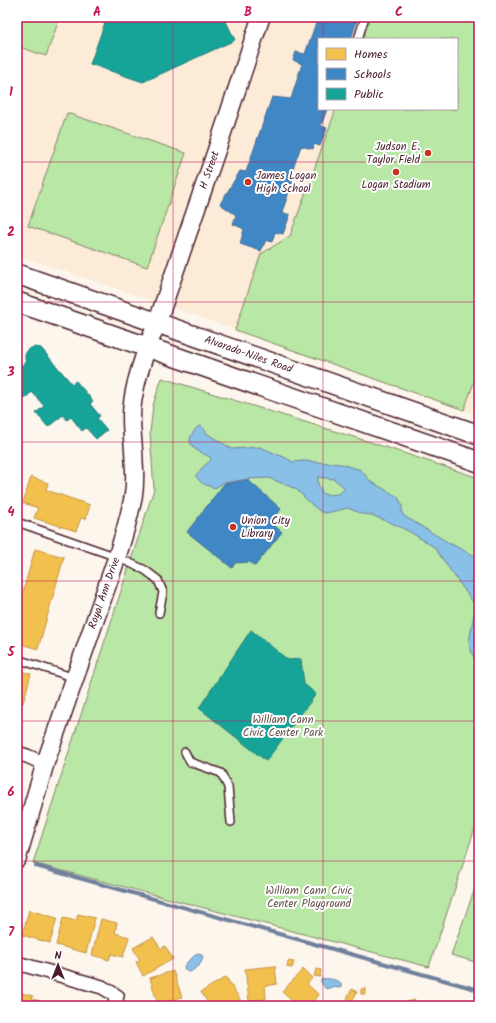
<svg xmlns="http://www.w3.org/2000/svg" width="496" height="1023" viewBox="0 0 496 1023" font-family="Kalam,sans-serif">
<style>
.built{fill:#fbebd7;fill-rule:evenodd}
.green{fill:#b9e7a5;stroke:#828368}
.water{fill:#89c0e7;stroke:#70809c;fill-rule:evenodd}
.homes{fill:#f2c14e;stroke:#c09044}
.schools{fill:#3f88c5;stroke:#426897}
.public{fill:#17a398;stroke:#267b77}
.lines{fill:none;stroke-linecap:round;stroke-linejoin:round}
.stream{stroke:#70809c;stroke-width:4}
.service-casing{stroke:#4a1f2b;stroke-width:10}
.minor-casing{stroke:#4a1f2b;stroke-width:16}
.tertiary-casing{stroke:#4a1f2b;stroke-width:20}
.secondary-casing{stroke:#4a1f2b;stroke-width:22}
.service{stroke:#fff;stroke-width:7}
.minor{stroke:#fff;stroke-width:13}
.tertiary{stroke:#fff;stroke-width:17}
.secondary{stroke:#fff;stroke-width:19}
.grid{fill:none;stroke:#c2185b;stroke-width:1;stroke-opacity:0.55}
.poi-dot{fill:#c8321e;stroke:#fff;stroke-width:1.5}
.labels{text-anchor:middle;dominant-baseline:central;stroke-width:4;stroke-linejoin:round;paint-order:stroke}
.poi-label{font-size:11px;fill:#4a1f2b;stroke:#fff;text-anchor:start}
.street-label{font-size:11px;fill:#4a1f2b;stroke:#fff}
.park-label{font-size:11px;fill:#66514a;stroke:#fff}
.neatline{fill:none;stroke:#c2185b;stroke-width:1.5}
.grid-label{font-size:13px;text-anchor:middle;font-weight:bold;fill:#c2185b}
</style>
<rect width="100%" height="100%" fill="#fdf6ed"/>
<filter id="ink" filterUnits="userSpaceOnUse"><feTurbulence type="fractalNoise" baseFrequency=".025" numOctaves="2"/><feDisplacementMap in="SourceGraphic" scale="8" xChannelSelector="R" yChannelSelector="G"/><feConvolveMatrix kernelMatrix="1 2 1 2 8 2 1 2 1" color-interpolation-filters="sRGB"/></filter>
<g filter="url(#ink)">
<path class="built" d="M17,17H479V415L183,311L17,255ZM319,39H457V109H319Z"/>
<path class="green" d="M17,17H60L46,56L17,46Z
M369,17H479V368L464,410L235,330L261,254L290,236L336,109H457V39H361Z
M67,113L186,153L147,267L28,226Z
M162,378L370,442L479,478V816L429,967L33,863L154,489L150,433L153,405Z
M479,877V963L451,955Z"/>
<path class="water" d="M199,426C204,427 205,430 206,433L232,449L260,447L286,458L293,462L303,461L341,464L361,470L370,481L398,497L402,505V513L404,516L449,543L479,558V666C474,658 470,651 469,642L475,608V605L434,547L410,532L394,524L371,515L362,514L348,508L326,513L321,512L312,505L296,489L269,478L248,479L223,483L215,488C207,485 199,484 196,475L203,467L210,461L211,459L210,457C201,452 183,447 193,433C195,430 196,428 199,426ZM318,477L334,479L345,488C339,496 332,495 323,494L318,484Z
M198,953L201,954L203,957L199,966C194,968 189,977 184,968L185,964L191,959L196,954Z
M321,979C328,978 335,979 341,983V987L338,988L333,987L326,989L321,982Z"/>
<path class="homes" d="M31,477L48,483L46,490L90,505L86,519L81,518L76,531L34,518L38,508L23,503Z
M35,549L64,557L38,649L17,643V613Z
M17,670L31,674L23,703L17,702Z
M29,910L57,918L50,943L22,935Z
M78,914L95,918L86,953L56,945L63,918L76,921Z
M101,919L117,923L115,933L129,937L123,957L111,954L109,960L92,955Z
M153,937L161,949L165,946L173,959L143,976L136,962L140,960L133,948Z
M288,961L294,962L292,968L287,967Z
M275,966L277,984L265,986L266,999L249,1001L245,969Z
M303,969L312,978L307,984L319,995L309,1006H291L294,1003L282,992Z
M316,969L321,970L320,977L314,976Z
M173,971L182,997L158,1005L150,978Z
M226,977L244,1006H210L201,992Z
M365,988V994H361V989Z
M352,989L357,992L352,1001L347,998Z
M18,992L33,996L32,999L49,1003L48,1006H17Z
M415,1000L417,1006H399V1004Z"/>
<path class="schools" d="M318,17H358L351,39H319V109H327L321,126L327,128L320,146L314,144L313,149L301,146L289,180L293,181L282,212L290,215L283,234L275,232L272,242L266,240L261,251L240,244L244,229L233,224L236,215L220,204L240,171L246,172L272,97L291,99L302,64L293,60L296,52L305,54Z
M248,480L281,509L271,523L282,532L255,566L250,562L235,563L232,568L187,532L224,484Z"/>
<path class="public" d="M107,17H224L235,40L143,82L90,64Z
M36,347L41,348L72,384L76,381L93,401L90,404L100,416L97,418L107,430L96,439L86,428L82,431L71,417L67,420L63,415L48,427L36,413L44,406L32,392L17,405V369L26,362L25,360V355L27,351L31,348Z
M251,630L288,660L301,659L304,684L316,694L266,761L199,708Z"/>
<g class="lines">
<path class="stream" d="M36,866L479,990"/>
<defs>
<path id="service" d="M358,39L365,17
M17,522L117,557L145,570L158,580L163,592L159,613
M17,659L75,678
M185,752L190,762L221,773L228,787L231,822"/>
<path id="minor" d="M17,753L27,756L45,764
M17,963L102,987L117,996L114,1006"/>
<g id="tertiary">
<path id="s1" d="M17,859L45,764L117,557C123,538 129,518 133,498C135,487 135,474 134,462C134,444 130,426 132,407C135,378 146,349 157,323L219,143L261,17"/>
</g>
<g id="secondary">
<path id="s2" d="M17,274L479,435"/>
<path d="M17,302L479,462"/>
</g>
</defs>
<use href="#service" class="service-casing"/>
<use href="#minor" class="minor-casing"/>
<use href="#tertiary" class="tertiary-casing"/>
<use href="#secondary" class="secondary-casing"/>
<use href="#service" class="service"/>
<use href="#minor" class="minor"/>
<use href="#tertiary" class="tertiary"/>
<use href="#secondary" class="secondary"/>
</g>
</g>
<path class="grid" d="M173,17V1006M323,17V39M323,109V1006M17,162H479M17,302H479M17,442H479M17,581H479M17,721H479M17,861H479"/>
<g class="poi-dot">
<circle cx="428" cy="153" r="4"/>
<circle cx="396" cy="172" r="4"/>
<circle cx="248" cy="182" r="4"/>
<circle cx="233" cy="527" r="4"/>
</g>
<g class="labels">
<g class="poi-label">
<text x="420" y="147" text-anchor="end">Judson E.<tspan x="420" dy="13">Taylor Field</tspan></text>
<text x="256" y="176">James Logan<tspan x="256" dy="13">High School</tspan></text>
<text x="396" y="185" text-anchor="middle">Logan Stadium</text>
<text x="241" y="521">Union City<tspan x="241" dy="13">Library</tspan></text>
</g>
<g class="street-label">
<text stroke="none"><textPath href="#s1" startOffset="720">H Street</textPath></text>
<text stroke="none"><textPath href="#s2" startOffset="245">Alvarado-Niles Road</textPath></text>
<text stroke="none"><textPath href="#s1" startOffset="280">Royal Ann Drive</textPath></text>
</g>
<g class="park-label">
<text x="283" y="720">William Cann<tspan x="283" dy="13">Civic Center Park</tspan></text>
<text x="309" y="891">William Cann Civic<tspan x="309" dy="13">Center Playground</tspan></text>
</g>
</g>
<rect width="496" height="1023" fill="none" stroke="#fff" stroke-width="44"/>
<rect x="318" y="38" width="140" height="72" fill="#ffffff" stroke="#b7a5aa"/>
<rect x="326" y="48" width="20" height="12" fill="#f2c14e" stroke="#b7a5aa"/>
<text x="354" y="58" font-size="12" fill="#4a1f2b">Homes</text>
<rect x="326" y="68" width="20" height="12" fill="#3f88c5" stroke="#b7a5aa"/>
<text x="354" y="78" font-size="12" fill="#4a1f2b">Schools</text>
<rect x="326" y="88" width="20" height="12" fill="#17a398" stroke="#b7a5aa"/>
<text x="354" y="98" font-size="12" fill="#4a1f2b">Public</text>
<g transform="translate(58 965)" stroke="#ffffff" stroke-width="3" paint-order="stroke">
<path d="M0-3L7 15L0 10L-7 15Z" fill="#4a1f2b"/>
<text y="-6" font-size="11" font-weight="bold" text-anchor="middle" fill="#4a1f2b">N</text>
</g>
<rect x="22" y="22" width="452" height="979" class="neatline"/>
<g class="grid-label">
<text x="97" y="16">A</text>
<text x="248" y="16">B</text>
<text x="399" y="16">C</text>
<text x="11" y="96">1</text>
<text x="11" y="236">2</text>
<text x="11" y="376">3</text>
<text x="11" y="516">4</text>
<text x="11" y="656">5</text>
<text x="11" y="796">6</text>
<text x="11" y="936">7</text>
</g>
</svg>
